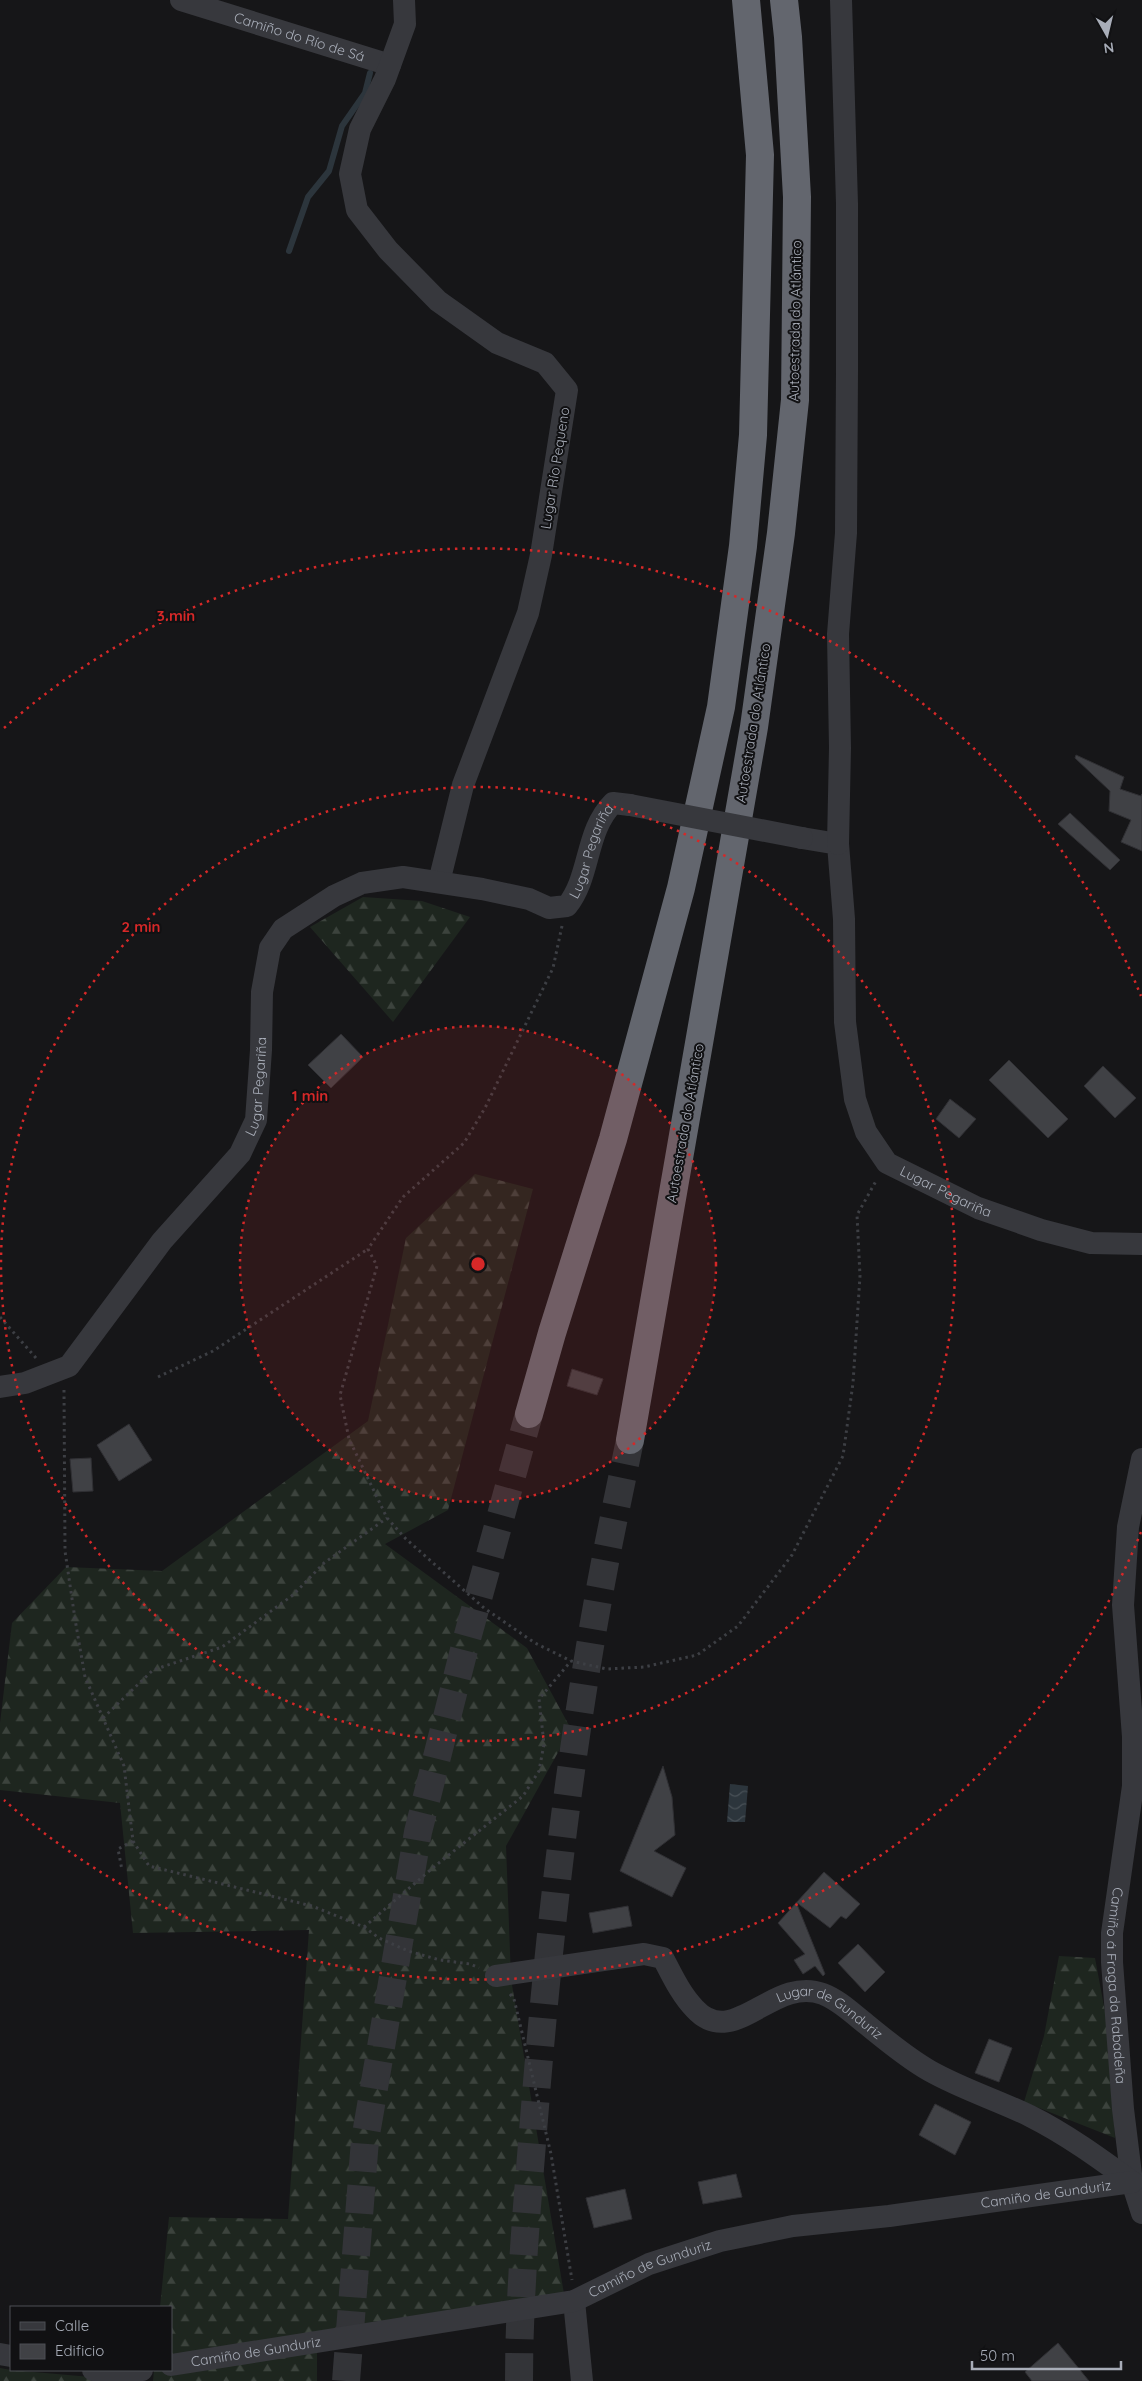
<svg xmlns="http://www.w3.org/2000/svg" width="1142" height="2381" viewBox="0 0 1142 2381" font-family="Quicksand,sans-serif">
<style>
.forest{fill:url(#forest-firs)}
.water{fill:url(#water-waves)}
.lines{fill:none;stroke-linecap:round;stroke-linejoin:round}
.stream{stroke:#2c353c;stroke-width:6}
.building{fill:#404145;stroke:#303034}
.highway-tunnel{stroke:#333438;stroke-width:28;stroke-dasharray:28 14;stroke-linecap:butt}
.path{stroke:#3d3f44;stroke-width:3;stroke-dasharray:2.5 4;stroke-linecap:butt}
.street{stroke:#37383d;stroke-width:22}
.highway{stroke:#63666e;stroke-width:28}
.street-bridge{stroke:#37383d;stroke-width:22}
.ring{fill:none;stroke:#d62828;stroke-width:2.5;stroke-dasharray:2.5 5}
.labels{text-anchor:middle;dominant-baseline:central;stroke-width:4;stroke-linejoin:round;paint-order:stroke}
.street-label{font-size:14px;fill:#a8adb8;stroke:#111113}
.centre{fill:#d62828;stroke:#111113;stroke-width:2.5}
.ring-label{font-size:15px;text-anchor:middle;font-weight:bold;fill:#d62828;stroke:#111113;stroke-width:4;stroke-linejoin:round;paint-order:stroke}
</style>
<defs>
<pattern id="forest-firs" width="22" height="20" patternUnits="userSpaceOnUse" patternTransform="scale(1.25)"><rect width="22" height="20" fill="#1e261f"/><path d="M5 1l3.5 6h-7zM16 11l3.5 6h-7z" fill="#3c433d"/></pattern>
<pattern id="water-waves" width="16" height="10" patternUnits="userSpaceOnUse" patternTransform="scale(1.25)"><rect width="16" height="10" fill="#2c353c"/><path d="M0 5q4-4 8 0t8 0" fill="none" stroke="#485056"/></pattern>
</defs>
<rect width="100%" height="100%" fill="#161618"/>
<path class="forest" d="M363,897L422,901L470,917L393,1022L310,927Z
M475,1174L533,1189L448,1510L385,1544L527,1648L571,1729L506,1846L511,1979L564,2294L317,2338V2381H153L154,2370H171V2307H160L169,2217L288,2219L309,1930L133,1933L120,1803L0,1790V1723L12,1623L66,1567L162,1571L368,1421L406,1238Z
M1059,1956L1095,1958L1109,2033L1115,2138L1024,2102L1044,2036Z
M0,2368L11,2370L136,2381H0Z"/>
<path class="water" d="M730,1784L748,1786L745,1822H727Z"/>
<g class="lines">
<path class="stream" d="M289,251L308,197L329,171L342,126L365,93L370,73"/>
</g>
<path class="building" d="M1076,755L1124,777L1120,789L1141,796L1142,794V851L1121,842L1131,820L1109,811L1110,791L1075,758Z
M1070,813L1120,860L1110,870L1058,824Z
M341,1034L363,1057L331,1088L308,1065Z
M1009,1060L1068,1119L1048,1138L989,1080Z
M1103,1066L1136,1098L1115,1118L1084,1086Z
M950,1099L976,1119L959,1138L936,1119Z
M572,1369L603,1379L597,1395L567,1386Z
M129,1424L152,1460L119,1481L97,1445Z
M91,1458L93,1491L73,1492L70,1459Z
M663,1766L672,1797L675,1835L654,1851L686,1868L672,1897L620,1871Z
M824,1872L860,1904L846,1919L841,1916L830,1928L796,1902L825,1974L823,1976L815,1966L803,1974L794,1960L805,1954L778,1923Z
M628,1906L632,1926L593,1933L589,1913Z
M858,1944L885,1972L865,1992L838,1963Z
M989,2039L1012,2048L999,2082L975,2073Z
M935,2104L971,2122L955,2155L919,2135Z
M736,2174L742,2197L703,2204L698,2182Z
M625,2189L632,2219L594,2228L586,2198Z
M1058,2343L1089,2381H1032L1025,2372Z"/>
<g class="lines">
<path class="highway-tunnel" d="M346,2381L365,2140L418,1832L466,1642L529,1414
M519,2381C519,2294 527,2206 534,2119C548,1942 568,1764 600,1589C609,1539 620,1489 630,1440"/>
<path class="path" d="M562,926L553,968L485,1108L464,1143L403,1197L368,1249L377,1266L340,1395L349,1439L387,1518L406,1539L484,1608L535,1643L571,1661L607,1669L644,1667L697,1655L738,1626L792,1555L843,1456L853,1383L860,1276L857,1215L876,1181
M0,1317L36,1358
M158,1377L213,1351L368,1249
M64,1390L65,1551L75,1619L85,1677L124,1766L133,1841L118,1849L122,1870
M103,1718L153,1670L222,1647L293,1595L324,1563L387,1518
M133,1841L149,1866L312,1906L364,1927L379,1938L408,1951L440,1960L470,1964L479,1968
M364,1927L435,1866L523,1796L539,1771L544,1744L539,1699L571,1661
M510,1994L514,1999L551,2154L572,2280"/>
<g class="street">
<path id="s1" d="M181,0L390,65"/>
<path d="M404,0L405,24L385,79L360,129L350,174L357,210L388,250L438,301L497,343L545,363L567,390L541,555L528,613L463,785L439,882"/>
<path id="s2" d="M802,838L838,844L844,919L845,1022L855,1099L866,1132L887,1163L978,1208L1041,1230L1091,1243L1142,1244"/>
<path d="M838,844L840,748L838,634L846,533L847,372V204L841,0"/>
<path id="s3" d="M0,1387L25,1383L69,1366L162,1241L240,1154L256,1120L261,1050L262,992L270,948L283,929L334,896L362,883L403,877L482,889L529,899L549,908L567,906C591,876 585,831 613,803L630,805"/>
<path id="s4" d="M1142,1459L1128,1527L1123,1605L1133,1737V1786L1112,1933V1962L1123,2109L1132,2182L1142,2213"/>
<path id="s5" d="M496,1976L644,1954L663,1958C672,1975 681,1995 695,2009C734,2051 773,1975 823,1994C839,2000 853,2014 866,2024C887,2041 907,2058 930,2071C962,2089 997,2100 1030,2116C1066,2134 1099,2158 1132,2182"/>
<path d="M574,2301L582,2381"/>
<path d="M0,2354L11,2356"/>
<path id="s6" d="M171,2365L574,2301L649,2264L720,2241L793,2226L889,2216L1132,2182"/>
<path d="M93,2370L111,2372L142,2370"/>
</g>
<path class="highway" d="M529,1414L552,1333L613,1139L681,888L721,707L743,546L753,435L760,155L746,0
M630,1440L754,727L781,533L795,400L797,197L788,37L784,0"/>
<path class="street-bridge" d="M630,805L802,838"/>
</g>
<circle cx="478" cy="1264" r="238" fill="#d62828" fill-opacity=".12"/>
<g class="ring">
<circle cx="478" cy="1264" r="238"/>
<circle cx="478" cy="1264" r="477"/>
<path d="M1141 1532A715 715 0 0 1 4 1800M4 728A715 715 0 0 1 1141 996"/>
</g>
<g class="labels">
<g class="street-label">
<text stroke="none"><textPath href="#s1" startOffset="124">Camiño do Río de Sá</textPath></text>
<text transform="translate(795 321) rotate(-89)">Autoestrada do Atlántico</text>
<text transform="translate(555 468) rotate(-81)">Lugar Río Pequeno</text>
<text transform="translate(753 723) rotate(-81)">Autoestrada do Atlántico</text>
<text stroke="none"><textPath href="#s3" startOffset="940">Lugar Pegariña</textPath></text>
<text stroke="none"><textPath href="#s3" startOffset="416">Lugar Pegariña</textPath></text>
<text transform="translate(685 1123) rotate(-80)">Autoestrada do Atlántico</text>
<text stroke="none"><textPath href="#s2" startOffset="430">Lugar Pegariña</textPath></text>
<text stroke="none"><textPath href="#s4" startOffset="530">Camiño á Fraga da Rabadeña</textPath></text>
<text stroke="none"><textPath href="#s5" startOffset="380">Lugar de Gunduriz</textPath></text>
<text stroke="none"><textPath href="#s6" startOffset="896">Camiño de Gunduriz</textPath></text>
<text stroke="none"><textPath href="#s6" startOffset="491">Camiño de Gunduriz</textPath></text>
<text stroke="none"><textPath href="#s6" startOffset="86">Camiño de Gunduriz</textPath></text>
</g>
</g>
<circle cx="478" cy="1264" r="8" class="centre"/>
<g class="ring-label">
<text x="176" y="621">3 min</text>
<text x="141" y="932">2 min</text>
<text x="310" y="1101">1 min</text>
</g>
<rect x="10" y="2306" width="162" height="65" fill="#111113" stroke="#4d4f55"/>
<rect x="20" y="2322" width="25" height="8" fill="#37383d" stroke="#4d4f55"/>
<text x="55" y="2331" font-size="15" fill="#a8adb8">Calle</text>
<rect x="20" y="2344" width="25" height="15" fill="#404145" stroke="#4d4f55"/>
<text x="55" y="2356" font-size="15" fill="#a8adb8">Edificio</text>
<g transform="translate(1107 35) rotate(172)" stroke="#111113" stroke-width="4" paint-order="stroke">
<path d="M0-4L9 19L0 12L-9 19Z" fill="#a8adb8"/>
<text y="-8" font-size="14" font-weight="bold" text-anchor="middle" fill="#a8adb8">N</text>
</g>
<path d="M972 2361v8h149v-8" fill="none" stroke="#a8adb8" stroke-width="2.5"/>
<text x="980" y="2361" font-size="15" fill="#a8adb8" stroke="#111113" stroke-width="4" paint-order="stroke">50 m</text>
</svg>
